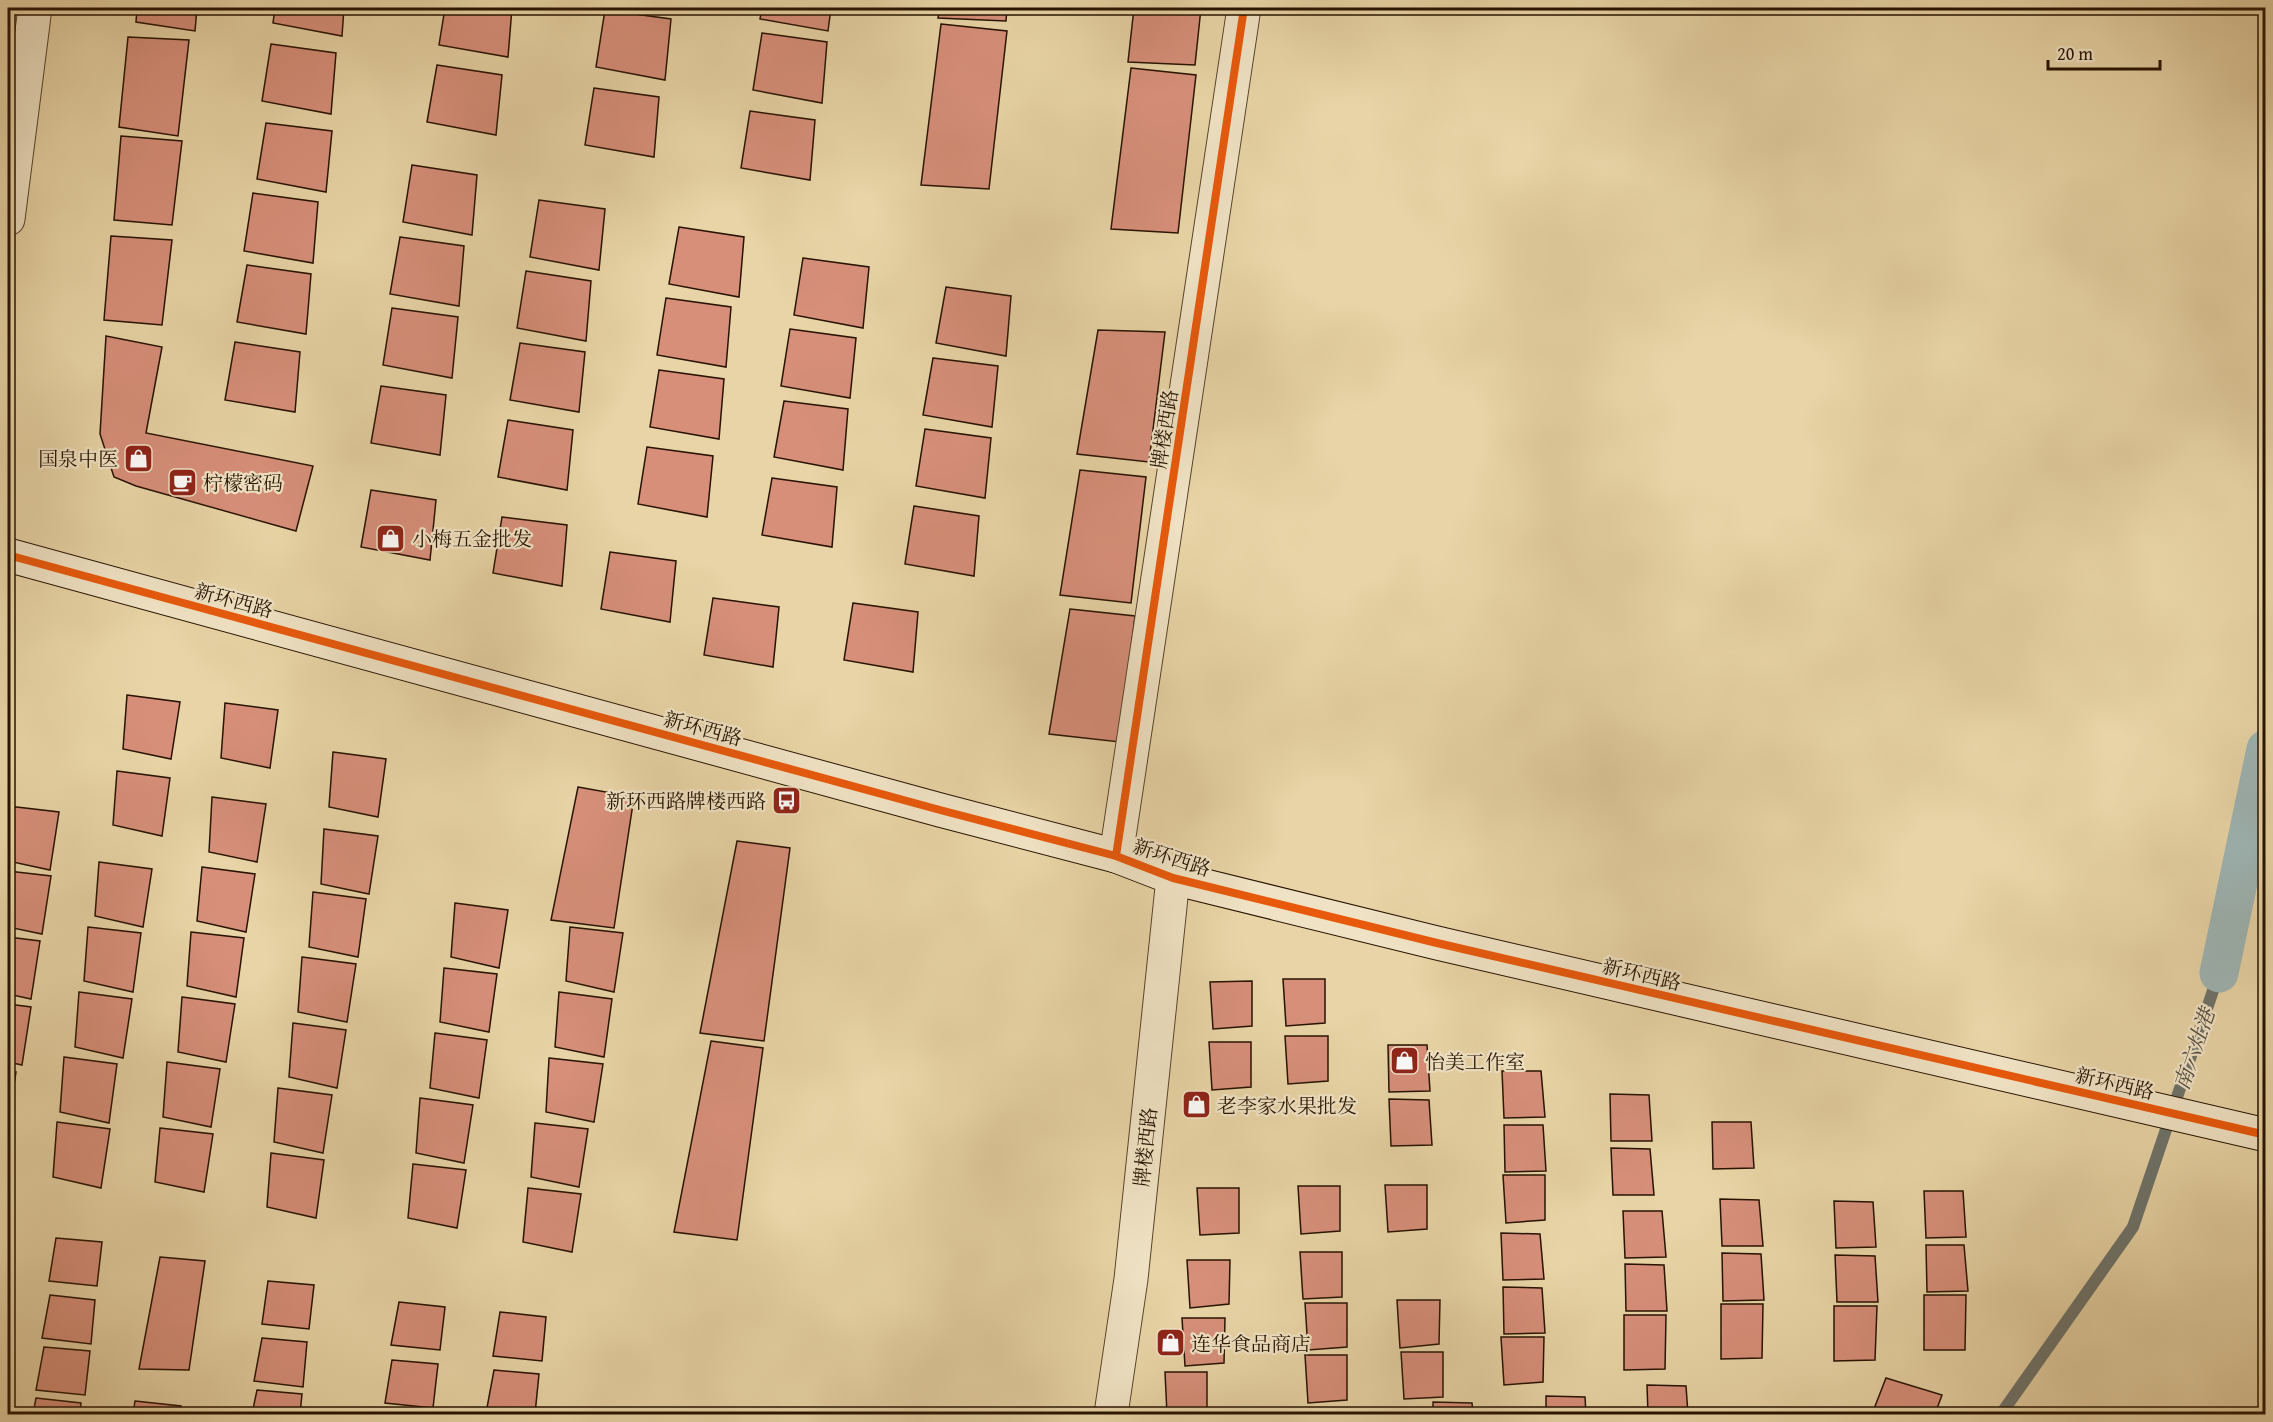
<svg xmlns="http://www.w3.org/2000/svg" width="2273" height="1422" viewBox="0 0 2273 1422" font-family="'Gentium Book Plus','Noto Serif SC',serif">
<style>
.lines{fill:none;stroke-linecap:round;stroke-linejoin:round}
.stream{stroke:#6e746c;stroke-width:12}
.canal{stroke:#9eb5b4;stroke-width:39}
.building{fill:#d78f7a;stroke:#271300;stroke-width:1.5}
.street-casing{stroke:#57432a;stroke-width:35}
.secondary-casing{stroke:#271300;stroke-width:35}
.street{stroke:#f0e3c5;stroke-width:33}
.secondary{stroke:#f0e3c5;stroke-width:33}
.cycleway-casing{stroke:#f0e3c5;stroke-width:11}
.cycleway{stroke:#e8590c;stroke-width:8}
.labels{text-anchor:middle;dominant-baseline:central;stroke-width:4.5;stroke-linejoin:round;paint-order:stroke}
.street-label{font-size:20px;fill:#271300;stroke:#f0e3c5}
.poi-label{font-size:20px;fill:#271300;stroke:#f0e3c5;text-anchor:start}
.water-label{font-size:21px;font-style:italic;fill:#514c3f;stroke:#f0e3c5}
</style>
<rect width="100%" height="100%" fill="#e8d4a6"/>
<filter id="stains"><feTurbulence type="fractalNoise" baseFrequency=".00333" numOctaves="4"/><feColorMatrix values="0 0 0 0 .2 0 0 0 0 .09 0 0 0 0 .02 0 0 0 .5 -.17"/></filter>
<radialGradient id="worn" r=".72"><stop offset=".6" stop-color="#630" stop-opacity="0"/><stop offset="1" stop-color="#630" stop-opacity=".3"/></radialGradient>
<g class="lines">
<path class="stream" d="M2001,1414L2133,1227L2219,973"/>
<path class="canal" d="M2219,973L2266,749"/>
</g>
<path class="building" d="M137,8H197L195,31L136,22Z
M275,8H344L342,36L273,23Z
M445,8H512L508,57L439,45Z
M762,8H831L828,31L760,19Z
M940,8H1007L1006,21L938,18Z
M1134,8H1201L1195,65L1128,62Z
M605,10L671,19L665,80L596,67Z
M941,24L1007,31L989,189L921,185Z
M762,33L827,42L822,103L753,90Z
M128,37L189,40L178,136L119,127Z
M271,44L336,53L331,114L262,101Z
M437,65L502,75L496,135L427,122Z
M1131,68L1196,75L1178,233L1111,229Z
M594,88L659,97L654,157L585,145Z
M750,111L815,120L810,180L741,168Z
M266,123L332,131L326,192L257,179Z
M121,136L182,141L172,225L114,220Z
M412,165L477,175L472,235L403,222Z
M253,193L318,202L313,263L244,251Z
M539,200L605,209L599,270L530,257Z
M679,227L744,237L739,297L669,284Z
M111,236L172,240L162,325L104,320Z
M400,237L464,246L459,306L390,294Z
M803,258L869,267L863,328L794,315Z
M247,265L311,274L306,334L237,322Z
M526,271L591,281L586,341L517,328Z
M946,287L1011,296L1006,356L936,343Z
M666,298L731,307L726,367L657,355Z
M392,308L458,317L452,378L383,365Z
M790,329L856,338L850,398L781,386Z
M1098,330L1165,332L1149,462L1077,454Z
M106,336L162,347L146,433L313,466L296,531L136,486L114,477L100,434Z
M235,342L300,352L295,412L225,400Z
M520,343L585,352L579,412L510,400Z
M933,358L998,366L992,427L923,415Z
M659,370L724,379L719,439L650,427Z
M381,386L446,395L440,455L371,443Z
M784,401L848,409L843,470L774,457Z
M508,420L573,430L567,490L498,477Z
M925,429L991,438L985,498L916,486Z
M647,447L713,456L707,517L638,504Z
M1080,470L1146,477L1131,603L1060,595Z
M772,478L837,487L832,547L762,535Z
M371,490L436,500L430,560L361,547Z
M914,506L979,516L974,576L905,564Z
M502,517L567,525L562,586L493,573Z
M610,552L676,561L670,622L601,609Z
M713,598L779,607L773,667L704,655Z
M853,603L918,612L913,672L844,660Z
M1070,609L1135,616L1120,742L1049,734Z
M127,695L180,702L171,759L123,749Z
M225,703L278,710L270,768L221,758Z
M333,752L386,759L378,817L329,807Z
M117,771L170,778L162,836L113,825Z
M578,787L634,797L614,928L551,920Z
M212,797L266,804L257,862L209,852Z
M8,806L59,812L50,870L8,861Z
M324,829L378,836L369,894L321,884Z
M737,841L790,848L764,1041L700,1033Z
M99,862L152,869L143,927L95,916Z
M202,867L255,874L246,932L197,921Z
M8,871L51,876L42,934L8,927Z
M313,892L366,899L358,957L309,947Z
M455,903L508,910L499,968L451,957Z
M88,927L141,933L133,992L84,981Z
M570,927L623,933L614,992L566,981Z
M191,932L244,938L236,997L187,986Z
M8,937L40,941L31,999L8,994Z
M302,957L356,964L347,1022L298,1012Z
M444,968L497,974L489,1032L440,1022Z
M1283,979H1325V1023L1286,1026Z
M1252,981V1026L1213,1029L1210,982Z
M79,992L132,999L123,1058L75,1047Z
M559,992L612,999L604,1057L555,1047Z
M182,997L235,1004L226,1062L178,1052Z
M8,1004L31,1007L22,1065L8,1062Z
M293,1023L346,1030L337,1088L289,1077Z
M435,1033L487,1040L479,1098L430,1088Z
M1285,1036H1328V1081L1288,1084Z
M711,1041L763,1048L737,1240L674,1232Z
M1209,1042H1251V1087L1212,1090Z
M1388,1045H1427L1430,1091L1389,1092Z
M64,1057L117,1064L109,1123L60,1112Z
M549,1058L603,1064L594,1122L546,1112Z
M167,1062L220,1069L211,1127L163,1117Z
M8,1071L16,1072L8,1128Z
M1502,1071H1541L1545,1117L1504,1118Z
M278,1088L332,1095L323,1153L274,1142Z
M1610,1094L1649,1095L1652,1141H1611Z
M420,1098L473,1105L464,1163L416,1153Z
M1389,1099L1429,1100L1432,1145L1391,1146Z
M57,1122L110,1129L101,1188L53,1177Z
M1712,1122H1751L1754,1168L1713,1169Z
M535,1123L588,1129L579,1187L531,1177Z
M1504,1125H1543L1546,1171L1505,1172Z
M160,1128L213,1134L204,1192L155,1182Z
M1611,1148L1650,1149L1654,1195H1613Z
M271,1153L324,1160L316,1218L267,1207Z
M413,1164L466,1170L457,1228L408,1218Z
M1503,1175H1545V1220L1506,1223Z
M1385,1185H1427V1229L1388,1232Z
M1298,1186H1340V1231L1301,1234Z
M528,1188L581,1194L572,1252L523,1242Z
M1197,1188H1239V1233L1200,1235Z
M1924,1191H1963L1966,1237L1926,1238Z
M1720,1199L1759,1200L1763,1246H1722Z
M1834,1201L1873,1202L1876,1247L1836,1248Z
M1623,1211H1662L1666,1257L1625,1258Z
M1501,1233L1540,1234L1544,1279L1503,1280Z
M56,1238L102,1242L97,1286L49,1281Z
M1926,1245H1964L1968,1291L1927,1292Z
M1300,1252H1342V1297L1303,1299Z
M1722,1253L1761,1254L1764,1300L1723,1301Z
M1835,1255L1875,1256L1878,1302H1837Z
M160,1257L205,1261L189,1370L139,1369Z
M1187,1260H1230L1229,1304L1190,1308Z
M1625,1264L1664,1265L1667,1311H1626Z
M268,1281L314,1285L309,1329L262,1324Z
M1503,1287L1542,1288L1545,1333L1504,1334Z
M50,1295L95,1300L91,1344L42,1338Z
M1924,1295H1966L1965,1350H1924Z
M1397,1300H1440L1439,1344L1400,1348Z
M399,1302L445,1307L440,1350L391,1345Z
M1305,1303H1347V1347L1308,1350Z
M1721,1304H1763L1762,1358L1721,1359Z
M1834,1306H1877L1875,1360L1834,1361Z
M500,1312L546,1317L542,1361L493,1356Z
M1624,1315H1666L1665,1369L1624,1370Z
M1182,1318H1225L1224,1363L1185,1366Z
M1501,1337H1544L1543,1382L1504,1385Z
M262,1338L307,1342L303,1387L254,1381Z
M44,1347L90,1351L85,1395L36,1390Z
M1401,1352H1443V1397L1404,1399Z
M1305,1355H1347V1400L1308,1403Z
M392,1360L438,1364L433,1408L385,1403Z
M494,1370L539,1374L535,1414L486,1413Z
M1165,1372H1207V1414H1167Z
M1886,1378L1942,1395L1935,1414H1872Z
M1647,1385L1686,1386L1688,1414H1648Z
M257,1390L302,1394L300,1414H252Z
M1546,1396L1585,1397L1586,1414H1546Z
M36,1398L81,1403L80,1414H33Z
M135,1401L181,1406L180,1414H133Z
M1433,1402L1472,1403L1473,1414H1433Z
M387,1411L422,1414H386Z"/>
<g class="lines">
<defs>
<path id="street" d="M8,219L35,8
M1116,856L1244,8
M1111,1414L1131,1279L1173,878"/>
<path id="secondary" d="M8,555L940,810L1116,856L1173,878L1437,943L2266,1135"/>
</defs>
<use href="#street" class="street-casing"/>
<use href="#secondary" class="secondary-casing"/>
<use href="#street" class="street"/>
<use href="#secondary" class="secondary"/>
<defs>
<path id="cycleway" d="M8,555L940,810L1116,856L1173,878L1437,943L2266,1135
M1116,856L1244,8"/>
</defs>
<use href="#cycleway" class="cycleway-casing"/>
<use href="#cycleway" class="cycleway"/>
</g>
<defs>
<symbol id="shop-square" viewBox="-11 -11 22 22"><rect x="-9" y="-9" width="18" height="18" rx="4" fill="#8f2418" stroke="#f0e3c5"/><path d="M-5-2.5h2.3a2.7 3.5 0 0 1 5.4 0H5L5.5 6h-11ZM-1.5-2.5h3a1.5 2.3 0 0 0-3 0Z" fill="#fff"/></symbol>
<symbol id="cafe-square" viewBox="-11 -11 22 22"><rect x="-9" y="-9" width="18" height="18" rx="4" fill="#8f2418" stroke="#f0e3c5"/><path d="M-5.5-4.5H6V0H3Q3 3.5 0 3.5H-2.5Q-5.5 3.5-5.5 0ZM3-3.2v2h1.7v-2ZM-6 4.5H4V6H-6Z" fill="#fff"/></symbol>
<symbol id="bus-square" viewBox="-11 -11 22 22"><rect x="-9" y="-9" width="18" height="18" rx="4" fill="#8f2418" stroke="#f0e3c5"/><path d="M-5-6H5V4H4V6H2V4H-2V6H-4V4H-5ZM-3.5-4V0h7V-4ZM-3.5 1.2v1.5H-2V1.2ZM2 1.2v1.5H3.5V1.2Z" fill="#fff"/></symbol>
</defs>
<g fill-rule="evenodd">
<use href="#shop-square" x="122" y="442" width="33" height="33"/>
<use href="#cafe-square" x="166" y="466" width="33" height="33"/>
<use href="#shop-square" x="374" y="522" width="33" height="33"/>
<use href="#bus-square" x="770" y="784" width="33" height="33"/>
<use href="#shop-square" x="1388" y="1044" width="33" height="33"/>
<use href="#shop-square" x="1180" y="1088" width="33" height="33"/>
<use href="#shop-square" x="1154" y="1326" width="33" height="33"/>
</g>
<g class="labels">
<g class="street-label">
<text transform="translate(1164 429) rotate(-81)">牌楼西路</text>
<text transform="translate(234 600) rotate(15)">新环西路</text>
<text transform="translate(703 728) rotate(15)">新环西路</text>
<text transform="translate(1172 857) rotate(18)">新环西路</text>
<text transform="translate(1642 974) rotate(13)">新环西路</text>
<text transform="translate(2115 1083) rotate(13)">新环西路</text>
<text transform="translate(1145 1147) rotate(-84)">牌楼西路</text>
</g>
<g class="poi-label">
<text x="118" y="458" text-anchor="end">国泉中医</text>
<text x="203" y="482">柠檬密码</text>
<text x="412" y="538">小梅五金批发</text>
<text x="766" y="800" text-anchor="end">新环西路牌楼西路</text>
<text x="1425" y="1061">怡美工作室</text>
<text x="1217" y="1105">老李家水果批发</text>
<text x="1191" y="1343">连华食品商店</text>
</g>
<g class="water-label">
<text transform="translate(2194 1049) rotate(-71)">南六灶港</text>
</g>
</g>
<rect width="2273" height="1422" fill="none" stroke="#e8d4a6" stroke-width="30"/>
<rect x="9" y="9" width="2255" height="1404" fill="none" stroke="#271300" stroke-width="3"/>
<rect x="15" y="15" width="2243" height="1392" fill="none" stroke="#271300" stroke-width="1.5"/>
<path d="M2048 60v9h112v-9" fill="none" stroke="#271300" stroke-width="3"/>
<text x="2057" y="60" font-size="18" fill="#271300" stroke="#f0e3c5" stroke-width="4.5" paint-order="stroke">20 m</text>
<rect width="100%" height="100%" filter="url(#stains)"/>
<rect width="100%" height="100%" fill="url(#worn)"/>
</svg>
